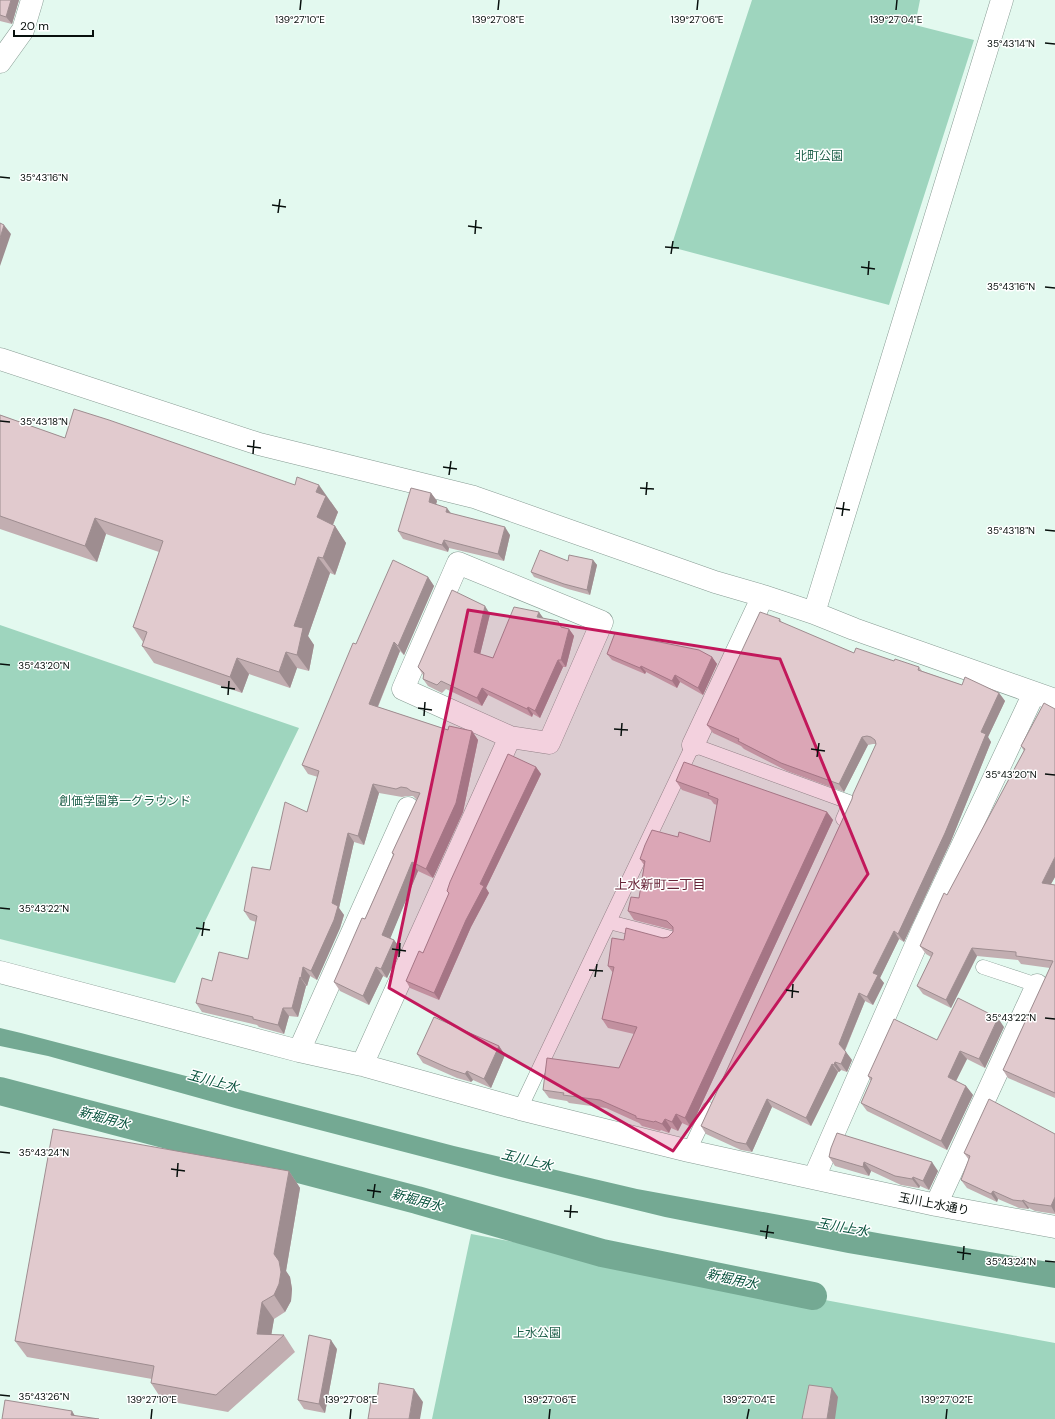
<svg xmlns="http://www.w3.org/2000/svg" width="1055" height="1419" viewBox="0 0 1055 1419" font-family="'DM Sans','Noto Sans JP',sans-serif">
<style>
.green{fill:#9ed5be}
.water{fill:#74a993}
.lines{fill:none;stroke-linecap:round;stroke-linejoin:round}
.canal{stroke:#74a993;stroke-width:28}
.service-casing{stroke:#879b93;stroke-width:15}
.minor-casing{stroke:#879b93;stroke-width:23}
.service{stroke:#fff;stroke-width:14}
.minor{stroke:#fff;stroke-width:22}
.wall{fill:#c2aeb1}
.shaded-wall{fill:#9e8d90}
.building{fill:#e1cace;stroke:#9e8d90}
.marked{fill:#c2185b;fill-opacity:0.2;stroke:#c2185b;stroke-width:3;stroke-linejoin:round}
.ticks{fill:none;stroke:#08100d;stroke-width:1.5}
.labels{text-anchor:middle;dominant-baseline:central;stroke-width:3;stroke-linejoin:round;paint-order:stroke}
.park-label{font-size:12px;fill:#1e604a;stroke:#fff}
.street-label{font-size:12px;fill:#08100d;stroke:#fff}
.neighbourhood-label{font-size:13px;fill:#672337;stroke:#fff}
.water-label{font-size:13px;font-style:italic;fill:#05503b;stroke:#fff}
.ticks-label{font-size:10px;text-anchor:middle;fill:#08100d;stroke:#fff;stroke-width:3;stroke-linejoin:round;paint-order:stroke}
</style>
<rect width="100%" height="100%" fill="#e3f9ef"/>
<path class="green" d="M752,0H920L915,25L974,40L889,305L671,247Z
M0,625L299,728L175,983L0,939Z
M471,1234L1055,1343V1419H432Z"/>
<path class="water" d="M0,1028L21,1033L454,1146L637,1189L883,1234L1055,1263V1288L848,1253L665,1217L497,1176L235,1108L48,1056L0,1046Z"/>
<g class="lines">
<path class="canal" d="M0,1091L417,1200L602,1253L813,1296"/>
<defs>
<path id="service" d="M609,922L671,938
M983,967L1037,985
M520,1109L693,745L849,802L850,803L843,819
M689,1151L709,1109"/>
<path id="minor" d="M0,62L23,30L32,0
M0,359L259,444L474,497L715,582L763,596L814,613L854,629L1055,700
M814,613L1002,0
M693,745L763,596
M0,972L299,1051L362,1065L520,1109L689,1151L936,1205L1055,1227
M299,1051L408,808
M362,1065L510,737L549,743L602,622L458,563L403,689L510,737
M814,1178L923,929L1034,693
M936,1205L1037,985"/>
</defs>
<use href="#service" class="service-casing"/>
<use href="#minor" class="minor-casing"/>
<use href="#service" class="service"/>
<use href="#minor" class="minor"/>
</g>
<path class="wall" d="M0,0H19L12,24L0,21Z
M0,415L65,438L331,502L338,512L333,525L335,526L346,543L335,575L330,573L308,636L314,645L309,671L297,668L290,688L249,674L242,693L154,663L142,646L143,642L133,627L159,552L106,534L97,562L0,529Z
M431,493L437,501L436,505L451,514L510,535L504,561L449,548L448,552L403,539L398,531Z
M593,560L597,565L590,595L568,589L534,577L531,572L568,561Z
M428,577L434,586L404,655L400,651L378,707L448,730L472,731L478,740L463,812L433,878L418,871L390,938L394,940L401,949L387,978L383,976L369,1005L340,991L334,982L365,919L393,855L392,853L417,800L413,796H407L402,797L379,793L364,845L354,842L339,908L344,915L340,928L317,980L310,976L307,986H306L298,1017L289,1016L284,1034L259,1027L257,1025L202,1012L196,1003L212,981L248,959L256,922L250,920L244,911L307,812L318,777L308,774L302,765L356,644Z
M490,614L480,654L493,658L544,619L562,627L569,629L574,636L566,667H563L540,718L533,714L532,717L488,695L482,706L446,689L442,693L428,686L423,679V675L418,667Z
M780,619L782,623L854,653L919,667L922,671L962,685L999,693L1005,701L988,737L991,742L951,841L904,942L899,939L880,978L884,983L873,1005L865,1001L845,1051L852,1060L847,1072L841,1070L839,1072H838L811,1126L772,1107L752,1152L741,1150L706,1134L701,1126L852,799L876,744H873L868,745L844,792L787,771L744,749L741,746L713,733L707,725Z
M607,654L712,657L717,664L703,695L680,682L677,688L646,672L645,674L612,660Z
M1055,709V877L1051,884L1055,885V1098L1008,1078L1003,1070L1050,968L1021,964L1018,960L977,956L951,1008L923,994L917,986L931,957L926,954L920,946L1024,751L1021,746Z
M536,767L541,774L486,888L489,893L471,927L439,1000L410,988L406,981L423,953L449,894L447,891Z
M676,781L827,812L833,820L691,1127L682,1123L678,1131L671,1128L669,1133L661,1130L660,1131L642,1126L639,1123L606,1108L569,1103L567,1101L549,1098L543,1090L619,1068L634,1034L608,1028L602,1019L613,973L608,966L624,940L668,937L673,932V930L634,920L628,911L639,898L644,865L640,859L678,837L710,842L717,805L714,804L711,800L682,790Z
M1004,1027L985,1068L967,1059L956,1081L966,1086L973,1095L947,1150L867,1111L861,1103L871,1081L868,1076L937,1040Z
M499,1046L505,1055L491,1088L473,1080L471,1082L457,1078L423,1063L417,1054Z
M1055,1134V1214L1035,1211L1029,1208L1028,1209L1019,1208L998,1199L997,1202L967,1188L961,1180L969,1160L964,1153Z
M829,1157L938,1171L929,1190L920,1186L919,1188L901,1185L871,1171L869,1176L835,1166Z
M289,1171L300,1188L286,1271L290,1277L292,1289L291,1301L285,1312L274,1319L271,1335H284L295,1352L228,1412L162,1400L151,1383L152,1379L27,1357L15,1341Z
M337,1349L325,1413L304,1409L298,1400Z"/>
<path class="shaded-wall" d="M11,0H19L12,24L6,17Z
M4,225L11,234L0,266V238Z
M319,485L338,512L329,534L317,517L316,492Z
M431,493L437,501L434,510L429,502Z
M447,508L453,516L446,512Z
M95,518L106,534L97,562L85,546Z
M335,526L346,543L335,575L323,558Z
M505,527L510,535L504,561L498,554Z
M444,540L449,548L448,552L442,545Z
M318,557L330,573L308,636L314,645L309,671L297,655L294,626Z
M593,560L597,565L590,595L587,590Z
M428,577L434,586L404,655L398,646Z
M485,606L490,614L479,659L474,652Z
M539,612L544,619L537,617Z
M569,629L574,636L566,667L561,660Z
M394,642L400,651L375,713L369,704Z
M286,652L297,668L290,688L279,672Z
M712,657L717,664L703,695L698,688Z
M237,658L249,674L242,693L230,677Z
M558,660L563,667L540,718L535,711Z
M641,666L646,672L645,674L640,668Z
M675,675L680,682L677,688L672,681Z
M482,688L488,695L482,706L477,698Z
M999,693L1005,701L988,737L991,742L951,841L904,942L898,934L981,732Z
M528,707L533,714L532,717L527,709Z
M472,731L478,740L463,812L433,878L426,869Z
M862,737L868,745L844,792L839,784Z
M536,767L541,774L486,888L489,893L471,927L439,1000L434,993L480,884Z
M373,784L379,793L364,845L358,836Z
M827,812L833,820L691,1127L685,1118Z
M348,833L354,842L339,908L344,915L340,928L317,980L311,971L332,903Z
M1055,857V877L1047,891L1042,883Z
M412,862L418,871L388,944L382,935Z
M894,931L899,939L880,978L884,983L873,1005L867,997L873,973Z
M394,940L401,949L387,978L381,969Z
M972,948L977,956L951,1008L946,1000Z
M303,967L310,976L307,986L301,978Z
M376,967L383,976L369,1005L363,996Z
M300,977L306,986L298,1017L292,1008Z
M859,993L865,1001L844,1052L839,1044Z
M283,1008L289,1016L284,1034L278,1025Z
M998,1018L1004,1027L985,1068L979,1059Z
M499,1046L505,1055L491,1088L484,1079Z
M960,1051L967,1059L954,1085L948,1077Z
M846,1052L852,1060L847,1072L841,1064Z
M835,1062L841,1070L839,1072L834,1065Z
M832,1064L838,1072L811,1126L806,1118Z
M467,1071L473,1080L471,1082L465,1074Z
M966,1086L973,1095L947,1150L941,1141Z
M767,1099L772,1107L752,1152L746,1144Z
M676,1114L682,1123L678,1131L672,1122Z
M665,1119L671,1128L669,1133L662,1124Z
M864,1162L871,1171L869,1176L863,1167Z
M932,1162L938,1171L929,1190L923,1181Z
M289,1171L300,1188L286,1271L290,1277L292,1289L291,1301L285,1312L274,1295V1254Z
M913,1177L920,1186L919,1188L912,1179Z
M993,1191L998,1199L997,1202L991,1194Z
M1055,1197V1213L1051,1206Z
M1023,1200L1029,1208L1028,1209L1022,1201Z
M262,1302L274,1319L269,1349L257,1334Z
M331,1340L337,1349L325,1413L319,1404Z
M832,1388L838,1397L835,1419H827Z
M414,1389L423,1402L420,1419H409Z
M72,1411L77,1419L71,1415Z"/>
<path class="building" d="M0,0H11L6,17L0,15Z
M0,223L4,225L0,238Z
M74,409L109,420L295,485L297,477L319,485L316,492L326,496L317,517L335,526L323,558L318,557L294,626L303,628L297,655L286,652L279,672L237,658L230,677L142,646L147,632L133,627L163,541L95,518L85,546L0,516V415L65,438Z
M411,488L431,493L429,502L447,508L446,512L505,527L498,554L444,540L442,545L398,531Z
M540,550L568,561L569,555L593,560L587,590L564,584L531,572Z
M393,560L428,577L398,646L394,642L369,704L448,730L449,726L472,731L456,803L426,869L412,862L382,935L394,940L381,969L376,967L363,996L334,982L362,918L365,919L394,854L392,853L420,793L411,791L407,788L401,787L396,789L373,784L358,836L348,833L332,903L338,906L334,920L311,971L303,967L301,978L300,977L292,1008H283L278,1025L253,1019V1017L196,1003L202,978L212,981L219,952L248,959L257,916L244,911L252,867L270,870L285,802L307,812L319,771L302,765L353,643L356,644Z
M452,590L485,606L474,652L493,658L514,607L539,612L537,617L558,621L561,627L569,629L561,660H558L535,711L528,707L527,709L482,688L477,698L441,681L437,685L423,679L424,673L418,667Z
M760,612L780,619L779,621L854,653L856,648L894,661L895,659L919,667L918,670L962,685L965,677L999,693L981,732L986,734L945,833L898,934L894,931L873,973L878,975L867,997L859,993L839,1044L846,1052L841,1064L835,1062L834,1065L832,1064L806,1118L767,1099L746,1144L736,1142L701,1126L852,799L853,794L876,744L875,740L871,737L867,736L862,737L839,784L781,763L738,741L739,739L707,725Z
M615,633L699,650L712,657L698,688L675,675L672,681L641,666L640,668L607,654Z
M1044,703L1055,709V857L1042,883L1055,885V1093L1003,1070L1053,961L1016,956V952L972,948L946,1000L917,986L933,953L920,946L929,926L944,893L947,895L1025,749L1021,746Z
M508,754L536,767L480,884L484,886L466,920L434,993L406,981L419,951L423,953L449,893L447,891L450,882Z
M684,762L827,812L685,1118L676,1114L672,1122L665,1119L662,1124L655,1121L654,1122L636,1118V1116L600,1100L563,1095L564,1093L543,1090L547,1058L619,1068L637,1027L602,1019L614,967L608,966L612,938L624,940L626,928L663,938L668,937L673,932V927L667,921L628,911L631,897L639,898L645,861L640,859L645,845L652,830L678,837L679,832L710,842L718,799L708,795L709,793L676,781Z
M958,998L998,1018L979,1059L960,1051L948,1077L966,1086L941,1141L861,1103L872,1078L868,1076L894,1019L937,1040Z
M434,1017L499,1046L484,1079L467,1071L465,1074L450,1069L417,1054Z
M989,1099L1055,1134V1197L1051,1206L1029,1203L1023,1200L1022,1201L1013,1200L993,1191L991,1194L961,1180L970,1156L964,1153Z
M53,1129L289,1171L274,1254L279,1261L281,1272L279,1284L274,1295L262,1302L257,1334L284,1335L216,1395L151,1383L154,1366L15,1341Z
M837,1133L932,1162L923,1181L913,1177L912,1179L895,1176L864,1162L863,1167L829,1157L831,1148Z
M309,1335L331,1340L319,1404L298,1400Z
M379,1383L414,1389L409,1419H368L371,1401H377Z
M809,1385L832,1388L827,1419H802Z
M5,1400L72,1411L71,1415L99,1419H2Z"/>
<path class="marked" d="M468,610L780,659L868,874L673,1151L389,988Z"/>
<path class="ticks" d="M300,10L301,0M498,10L499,0M697,10L698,0M896,10L897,0M1045,43L1055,44M0,177L10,178M272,205L286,207M278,213L280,199M468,226L482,228M475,234L476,220M665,247L679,248M671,254L673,241M861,267L875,269M868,275L869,261M1045,287L1055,288M0,421L10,422M247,446L261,448M253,454L254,440M443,467L457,469M449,475L451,461M640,488L654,489M646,495L647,482M836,508L850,510M842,516L844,502M1045,530L1055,531M0,664L10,665M221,687L235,689M228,695L229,681M418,708L432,710M424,716L425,702M614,729L628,730M621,736L622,723M811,749L825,751M817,757L819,743M1045,774L1055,775M0,908L10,909M196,928L210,930M202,936L204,922M392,949L406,951M399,957L400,943M589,970L603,971M595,977L597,964M786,990L799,992M792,998L793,984M1045,1018L1055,1019M0,1152L10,1153M171,1169L185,1171M177,1177L178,1163M367,1190L381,1192M373,1198L375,1184M564,1211L578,1212M570,1218L571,1205M760,1231L774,1233M766,1239L768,1225M957,1252L971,1254M963,1260L964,1246M1045,1261L1055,1262M0,1395L10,1396M151,1419L152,1409M350,1419L351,1409M549,1419L550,1409M747,1419L749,1409M946,1419L947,1409"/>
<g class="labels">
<g class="park-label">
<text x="819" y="156">北町公園</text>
<text x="125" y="801">創価学園第一グラウンド</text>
<text x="537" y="1333">上水公園</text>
</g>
<g class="street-label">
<text transform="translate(934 1204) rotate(11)">玉川上水通り</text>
</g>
<g class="neighbourhood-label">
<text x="660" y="884">上水新町二丁目</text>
</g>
<g class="water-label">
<text transform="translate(213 1081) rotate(15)">玉川上水</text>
<text transform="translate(104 1118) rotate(15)">新堀用水</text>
<text transform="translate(527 1160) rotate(14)">玉川上水</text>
<text transform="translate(417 1200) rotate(15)">新堀用水</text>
<text transform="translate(843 1227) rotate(10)">玉川上水</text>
<text transform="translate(732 1279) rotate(12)">新堀用水</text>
</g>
</g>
<g class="ticks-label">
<text x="300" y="23">139°27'10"E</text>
<text x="498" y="23">139°27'08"E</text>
<text x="697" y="23">139°27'06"E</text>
<text x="896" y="23">139°27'04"E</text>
<text x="1011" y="47">35°43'14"N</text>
<text x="44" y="181">35°43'16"N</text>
<text x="1011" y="290">35°43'16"N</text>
<text x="44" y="425">35°43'18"N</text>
<text x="1011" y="534">35°43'18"N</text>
<text x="44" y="669">35°43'20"N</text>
<text x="1011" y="778">35°43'20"N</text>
<text x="44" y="912">35°43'22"N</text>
<text x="1011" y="1021">35°43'22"N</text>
<text x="44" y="1156">35°43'24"N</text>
<text x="1011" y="1265">35°43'24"N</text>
<text x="44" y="1400">35°43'26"N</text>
<text x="152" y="1403">139°27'10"E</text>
<text x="351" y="1403">139°27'08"E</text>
<text x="550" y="1403">139°27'06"E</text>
<text x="749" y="1403">139°27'04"E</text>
<text x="947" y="1403">139°27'02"E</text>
</g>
<path d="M14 30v6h79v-6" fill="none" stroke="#08100d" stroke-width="2"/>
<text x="20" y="30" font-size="12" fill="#08100d" stroke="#ffffff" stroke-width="3" paint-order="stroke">20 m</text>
</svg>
